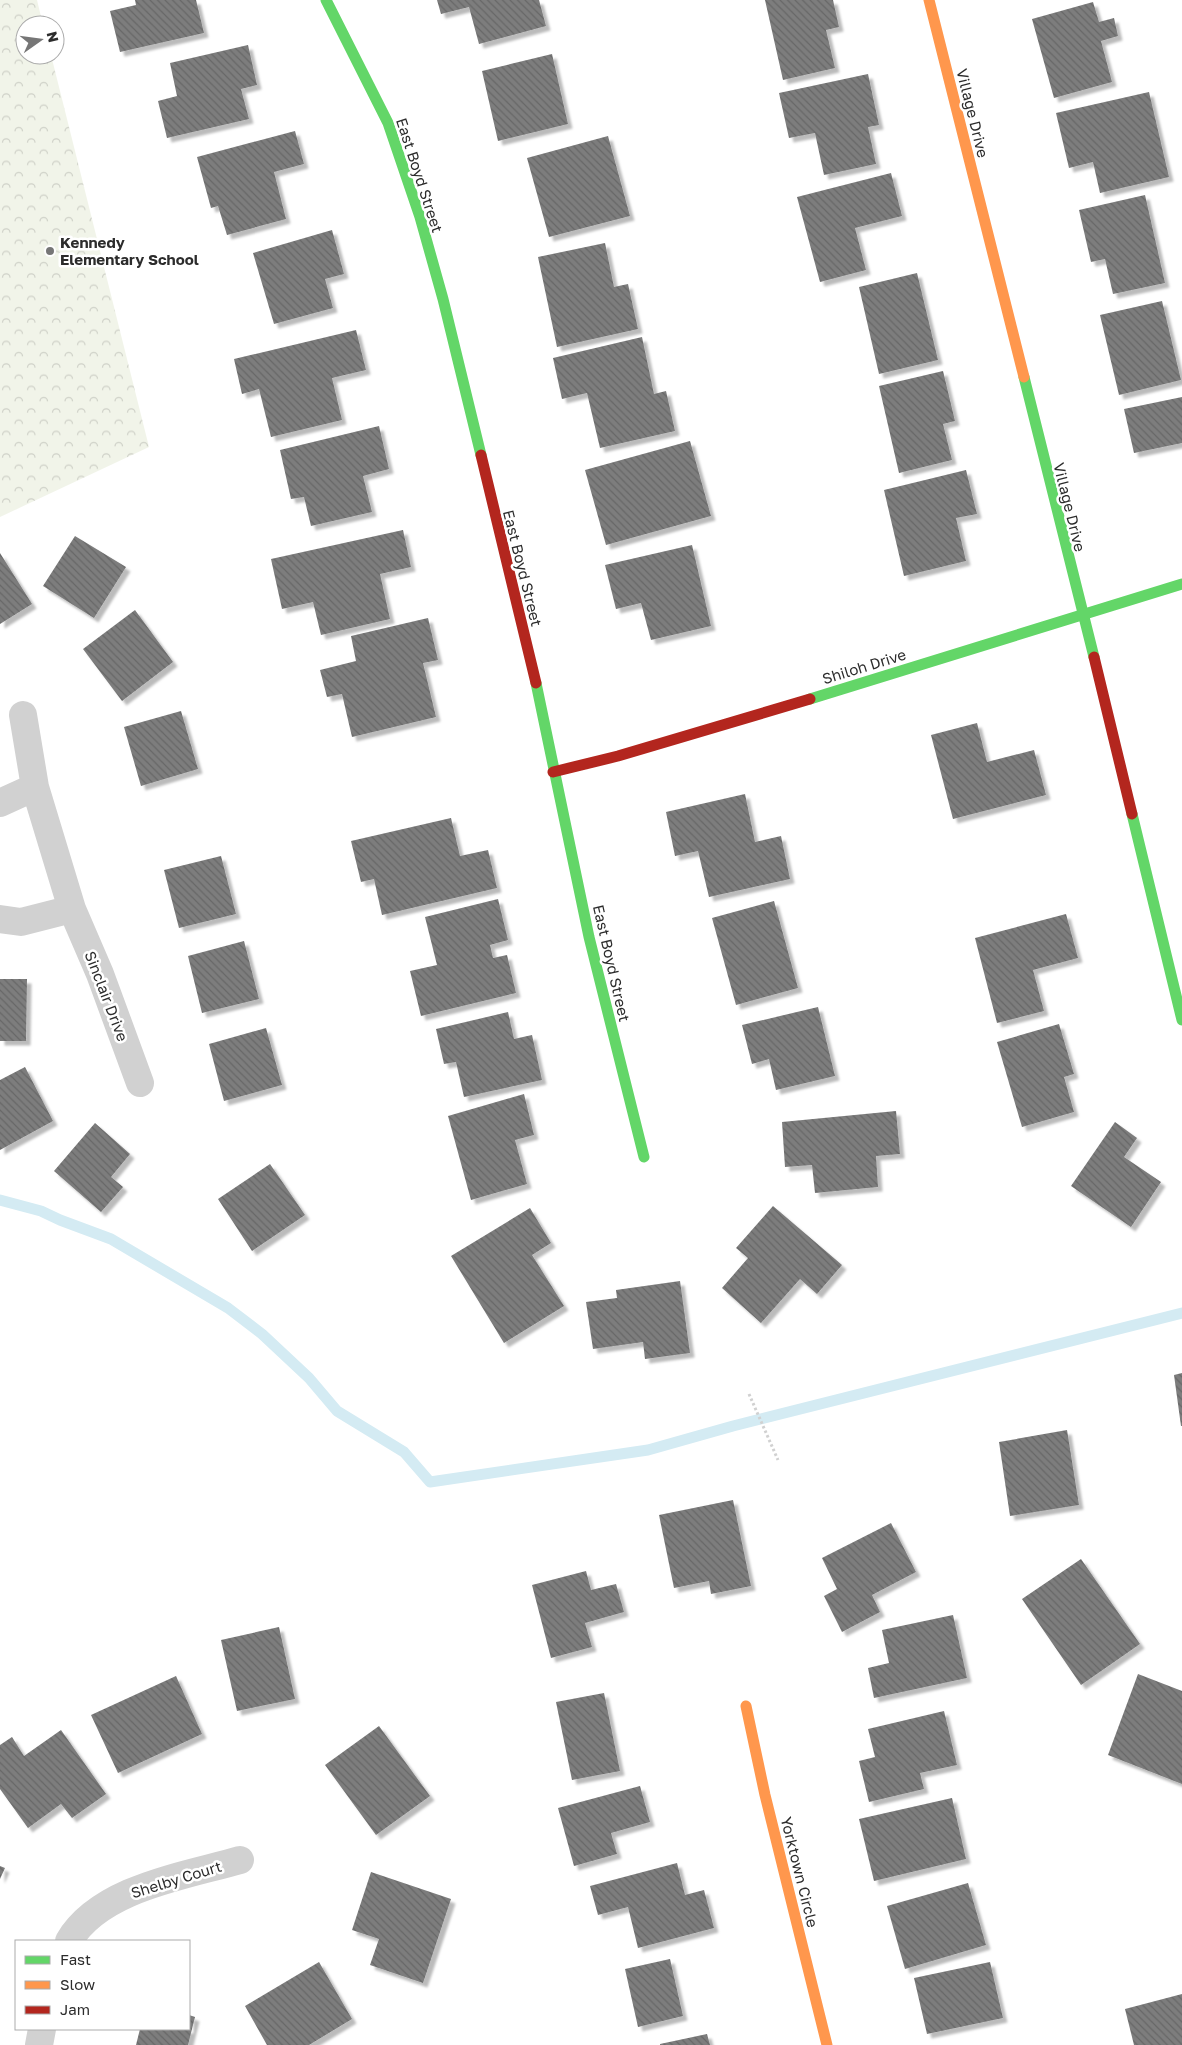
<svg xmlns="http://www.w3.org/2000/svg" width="1182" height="2045" viewBox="0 0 1182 2045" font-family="'Golos Text',sans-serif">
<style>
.park{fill:url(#park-crowns)}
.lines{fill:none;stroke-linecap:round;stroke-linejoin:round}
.stream{stroke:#d4ebf3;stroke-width:11}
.building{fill:url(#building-back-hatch);filter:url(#shadow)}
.path{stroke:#d1d1d1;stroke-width:3;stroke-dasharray:2.5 2.5;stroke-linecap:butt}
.street{stroke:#d1d1d1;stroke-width:28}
.fast{stroke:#63d668;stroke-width:11}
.slow{stroke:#ff974d;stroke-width:11}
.jam{stroke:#b3261e;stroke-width:11}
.poi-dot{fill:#767676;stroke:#fff;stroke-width:2}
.labels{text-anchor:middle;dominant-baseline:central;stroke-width:5;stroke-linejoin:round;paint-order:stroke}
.street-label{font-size:15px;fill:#2c2c2c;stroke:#fff}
.poi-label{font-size:15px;font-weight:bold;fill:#2c2c2c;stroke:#fff;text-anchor:start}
</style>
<defs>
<pattern id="park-crowns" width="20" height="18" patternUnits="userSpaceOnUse" patternTransform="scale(1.25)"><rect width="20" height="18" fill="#f1f4e9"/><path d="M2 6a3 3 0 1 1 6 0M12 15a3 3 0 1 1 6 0" fill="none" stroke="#cfd1c8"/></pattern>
<pattern id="building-back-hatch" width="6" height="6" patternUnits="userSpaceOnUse" patternTransform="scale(1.25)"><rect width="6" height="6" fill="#7d7d7d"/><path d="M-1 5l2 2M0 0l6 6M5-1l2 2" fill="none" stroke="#676767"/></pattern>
<filter id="shadow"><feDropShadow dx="4.5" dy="4.5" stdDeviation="1" flood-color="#0004"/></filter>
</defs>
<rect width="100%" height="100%" fill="#fff"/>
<path class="park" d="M0,0H37L43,25H25V55H51L149,447L0,517Z"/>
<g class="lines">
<path class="stream" d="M0,1200L41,1211L60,1220L111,1239L228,1308L262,1334L309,1378L337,1411L404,1452L430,1482L648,1450L733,1426L1182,1313"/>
</g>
<path class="building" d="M135,0H196L204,33L120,52L110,11L136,5Z
M437,0H539L546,26L479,44L469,7L441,14Z
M765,0H833L839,27L826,30L835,68L783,80Z
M1093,2L1099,22L1114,18L1118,36L1101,41L1112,82L1054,98L1032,19Z
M248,45L257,85L241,89L249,119L167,138L158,101L177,96L170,63Z
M552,54L568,124L498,141L482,71Z
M868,74L879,125L868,127L876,164L824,175L815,133L789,138L779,93Z
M1149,92L1169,177L1100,193L1093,162L1069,168L1056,113Z
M295,131L304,164L274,172L286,219L227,235L218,206L211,208L197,157Z
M608,136L630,216L549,237L527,158Z
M891,173L902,216L855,228L866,270L820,282L797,197Z
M1145,195L1165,283L1113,294L1105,259L1091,262L1079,210Z
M332,230L344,274L325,279L333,308L274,324L253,253Z
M605,243L614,287L628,284L638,329L557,347L538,257Z
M917,273L938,360L879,374L859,287Z
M1162,301L1181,380L1119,395L1100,315Z
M356,330L366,370L332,378L342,420L271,437L259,389L242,394L234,359Z
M642,337L654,394L666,391L675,431L600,448L587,393L562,399L553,358Z
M943,371L955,421L943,424L952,460L899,473L879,386Z
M1182,397V443L1134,453L1124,409Z
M379,426L389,469L363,476L372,512L311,526L304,497L291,499L280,450Z
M690,441L711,516L606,545L585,470Z
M966,470L977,514L956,518L966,561L904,576L884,490Z
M403,530L411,567L380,574L390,619L321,635L313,602L282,609L271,559Z
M75,536L126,567L94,618L43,586Z
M692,545L711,626L651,640L641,603L616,609L605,565Z
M0,553L32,604L0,624Z
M135,610L173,662L122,701L83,649Z
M428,618L438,660L423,663L436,717L352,737L342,694L327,697L320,670L356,661L351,636Z
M181,711L198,769L141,786L124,727Z
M977,723L987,762L1034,750L1046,795L953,819L931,735Z
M745,794L755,842L781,836L790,879L709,897L698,851L675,856L666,812Z
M451,818L460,856L488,850L497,888L382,915L374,879L361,882L351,841Z
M221,856L236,914L179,928L164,870Z
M498,899L508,940L490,945L493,958L507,955L516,993L421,1016L410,971L437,965L425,917Z
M774,901L798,988L736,1005L712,918Z
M1066,914L1078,958L1033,970L1044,1011L997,1023L975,938Z
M244,941L259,999L202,1013L188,956Z
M0,979H27L26,1041H0Z
M818,1007L835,1076L776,1090L769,1059L752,1064L742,1025Z
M508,1012L514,1039L532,1035L542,1080L464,1097L456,1062L444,1064L436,1029Z
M1059,1024L1074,1074L1064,1077L1074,1112L1022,1127L997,1042Z
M266,1028L282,1085L224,1101L209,1044Z
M25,1067L53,1121L0,1150V1080Z
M524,1094L534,1135L515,1140L527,1184L471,1200L448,1116Z
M896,1111L900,1154L876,1156L878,1187L815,1193L812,1165L785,1167L782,1122Z
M1115,1122L1137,1138L1124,1157L1161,1182L1131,1227L1071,1186Z
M95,1123L130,1154L111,1177L123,1187L101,1212L54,1171Z
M270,1164L305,1215L252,1251L218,1199Z
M773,1206L842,1265L817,1294L800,1279L761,1323L722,1288L748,1258L736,1248Z
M530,1208L551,1243L532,1255L564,1306L504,1343L451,1256Z
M680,1281L690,1353L645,1359L643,1342L593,1349L586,1302L617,1298L616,1290Z
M1182,1373V1426H1181L1174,1375Z
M1067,1430L1079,1505L1010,1516L999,1442Z
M733,1500L751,1586L711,1594L709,1581L674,1588L659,1515Z
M891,1523L916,1572L872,1595L880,1612L842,1632L824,1596L837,1589L822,1558Z
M1081,1559L1140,1644L1081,1685L1022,1599Z
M586,1571L591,1590L616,1584L624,1612L585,1623L592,1647L551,1658L532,1585Z
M953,1615L967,1678L874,1698L868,1668L889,1663L882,1630Z
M279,1627L295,1699L237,1711L221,1640Z
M1138,1674L1182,1691V1784L1108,1755Z
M176,1676L202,1734L118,1773L91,1715Z
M604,1693L620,1771L572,1780L556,1702Z
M944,1711L957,1765L920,1773L924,1789L869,1802L859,1761L875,1757L868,1729Z
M379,1726L430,1796L376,1835L325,1765Z
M61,1730L106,1794L72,1818L61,1804L28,1828L0,1789V1745L12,1737L24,1756Z
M640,1786L650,1822L611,1833L617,1854L574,1866L558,1808Z
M952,1798L966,1859L874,1881L859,1819Z
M677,1863L685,1895L704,1890L714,1928L638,1948L628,1907L598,1915L590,1886Z
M0,1866L5,1868L0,1879Z
M371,1872L451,1899L423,1983L370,1965L379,1939L352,1930Z
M968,1883L986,1945L905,1969L887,1906Z
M670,1959L683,2016L638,2027L625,1969Z
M319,1962L352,2019L309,2045H267L245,2006Z
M990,1962L1003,2018L927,2034L914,1978Z
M1182,1994V2045H1134L1125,2009Z
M189,2015L195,2017L188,2045H136L140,2029H189Z
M707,2034L710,2045H660V2044Z"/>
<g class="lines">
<path class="path" d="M749,1394L778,1460"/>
<path class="street" d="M35,787L72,909
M0,803L35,787L23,715
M0,919L21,922L72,909L100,974L140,1083
M69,1941C100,1888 185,1876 240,1860
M39,2045L42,2029"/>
<path class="fast" d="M326,0L388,123L420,217L443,299L481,455
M1024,377L1094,657
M536,683L589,937L644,1157
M810,699L1182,584
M1132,814L1182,1020"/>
<path class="slow" d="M929,0L1024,377
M746,1706L765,1795L827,2045"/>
<path class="jam" d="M481,455L536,683
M1094,657L1132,814
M553,772L618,756L810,699"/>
</g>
<circle class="poi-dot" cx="50" cy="251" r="5"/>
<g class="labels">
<g class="street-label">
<text transform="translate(973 113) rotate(76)">Village Drive</text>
<text transform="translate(420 175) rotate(72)">East Boyd Street</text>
<text transform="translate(1070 507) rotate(76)">Village Drive</text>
<text transform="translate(523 568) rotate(76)">East Boyd Street</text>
<text transform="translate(864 666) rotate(-17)">Shiloh Drive</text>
<text transform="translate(612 963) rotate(77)">East Boyd Street</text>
<text transform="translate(107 996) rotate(69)">Sinclair Drive</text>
<text transform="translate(800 1872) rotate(76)">Yorktown Circle</text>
<text transform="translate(176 1879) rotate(-17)">Shelby Court</text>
</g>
<g class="poi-label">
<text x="60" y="242">Kennedy<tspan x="60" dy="17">Elementary School</tspan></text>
</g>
</g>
<rect x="15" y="1940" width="175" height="90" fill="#ffffff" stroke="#ababab"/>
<rect x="25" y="1956" width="25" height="8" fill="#63d668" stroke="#ababab"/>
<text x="60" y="1965" font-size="15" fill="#2c2c2c">Fast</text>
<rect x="25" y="1981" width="25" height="8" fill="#ff974d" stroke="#ababab"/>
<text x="60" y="1990" font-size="15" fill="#2c2c2c">Slow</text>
<rect x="25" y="2006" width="25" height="8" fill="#b3261e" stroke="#ababab"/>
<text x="60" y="2015" font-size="15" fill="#2c2c2c">Jam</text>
<g transform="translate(40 40) rotate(76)"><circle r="24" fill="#ffffff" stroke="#ababab"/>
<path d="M0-4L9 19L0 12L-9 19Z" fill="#767676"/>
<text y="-8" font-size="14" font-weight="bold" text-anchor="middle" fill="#2c2c2c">N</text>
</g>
</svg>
